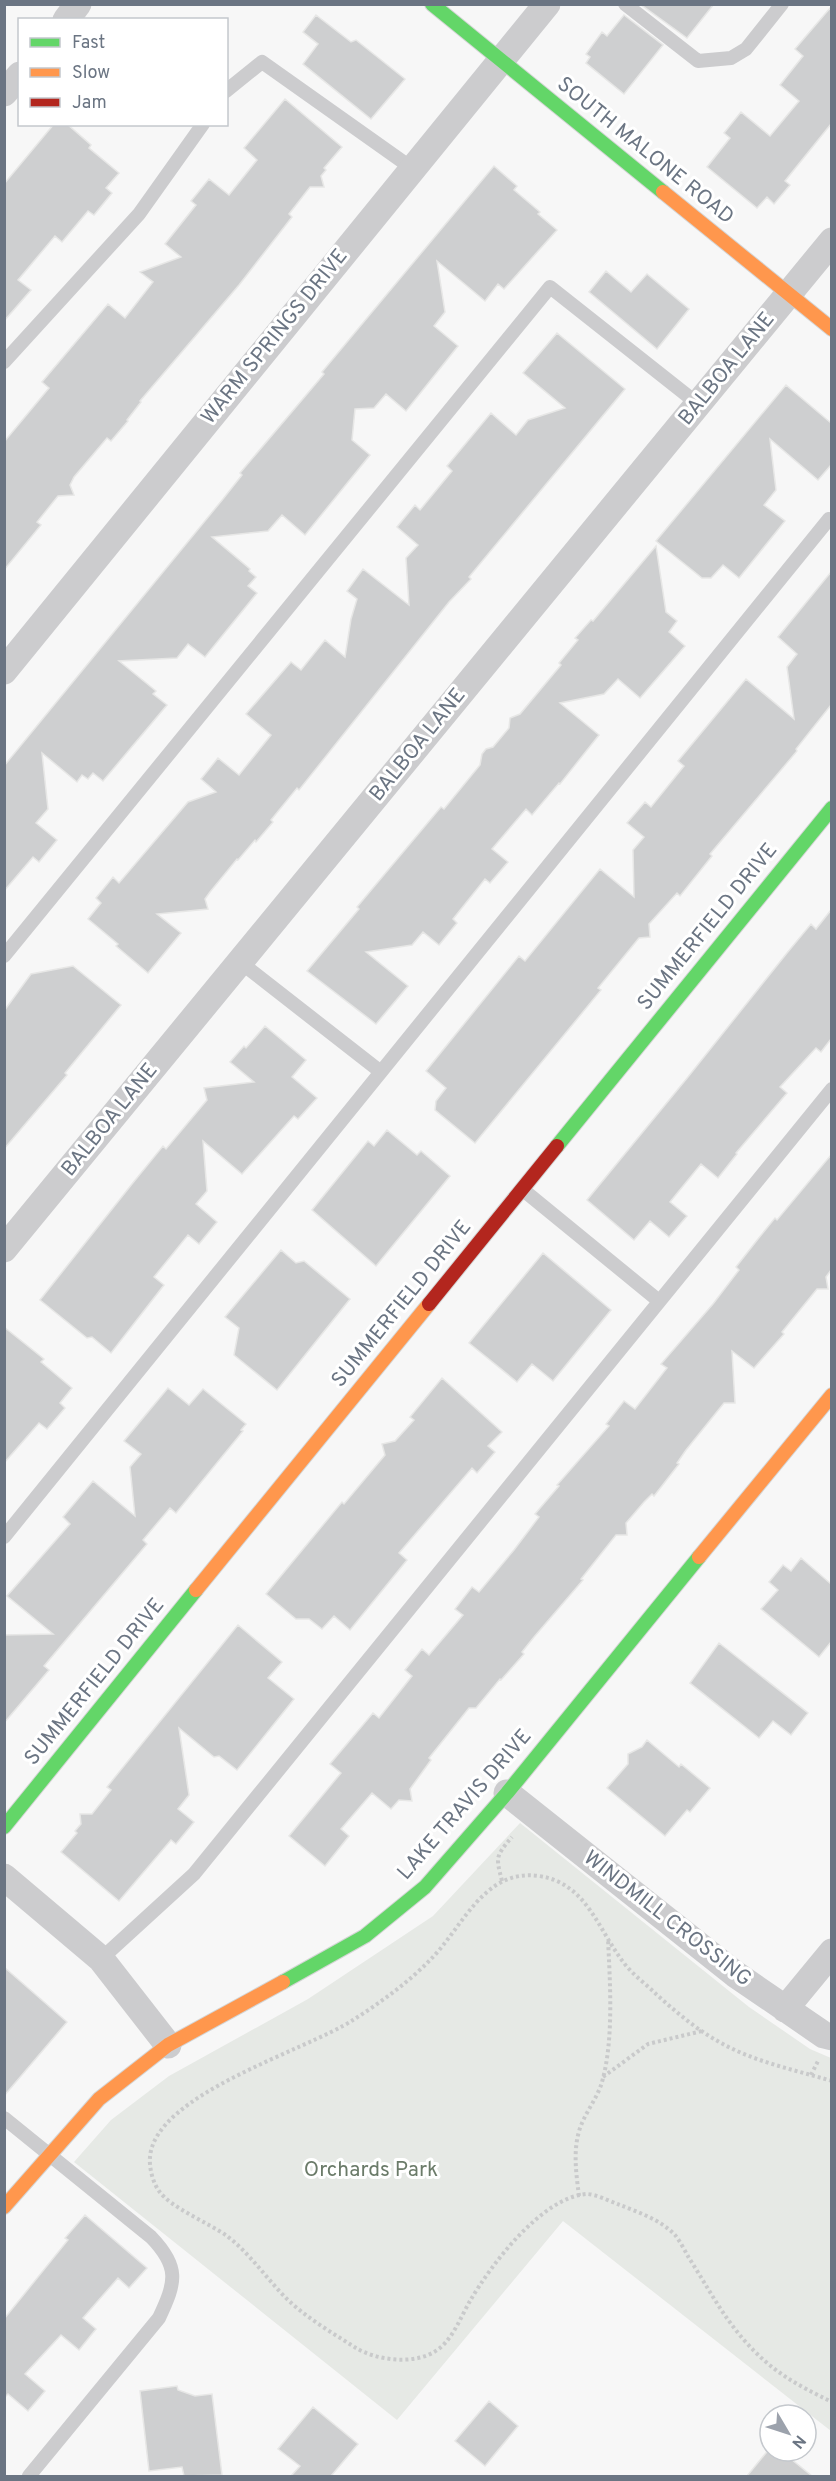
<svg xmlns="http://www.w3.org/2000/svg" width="836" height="2481" viewBox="0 0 836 2481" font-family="Overpass,sans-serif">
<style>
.green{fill:#e6e9e5}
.building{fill:#cecfd0;stroke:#e7e7e6;stroke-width:1.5}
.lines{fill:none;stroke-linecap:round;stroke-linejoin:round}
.fast-casing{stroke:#d4d5d5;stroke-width:16}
.slow-casing{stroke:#d4d5d5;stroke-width:16}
.jam-casing{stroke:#d4d5d5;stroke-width:16}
.path{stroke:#c9cacb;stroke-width:4;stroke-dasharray:3 3;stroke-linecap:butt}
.lane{stroke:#ccccce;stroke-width:14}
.street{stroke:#ccccce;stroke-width:27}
.fast{stroke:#63d668;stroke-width:14}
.slow{stroke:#ff974d;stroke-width:14}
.jam{stroke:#b3261e;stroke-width:14}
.labels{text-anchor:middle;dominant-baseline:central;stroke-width:6;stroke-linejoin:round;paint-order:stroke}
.street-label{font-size:21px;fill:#6b7583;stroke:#fff}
.park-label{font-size:21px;fill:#6b7b69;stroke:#fff}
</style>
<rect width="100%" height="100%" fill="#f7f7f7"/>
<path class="green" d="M520,1823L749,2007L810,2049L831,2058V2431L563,2221L397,2420L74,2162L111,2120L169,2076L308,1999L433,1916Z"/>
<path class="building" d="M640,4H714L687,38Z
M831,7V124L785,181L790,185L774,204L767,197L757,208L707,167L730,138L724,133L741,112L770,136L799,101L780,85L803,56L795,49Z
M316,15L351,42L356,40L405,79L371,119L303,64L318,44L303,32Z
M624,15L663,45L624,94L586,63L590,57L586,54L602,32L607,36Z
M285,99L342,147L324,168L326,170L321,176L324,187H310L289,214L292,217L239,285L140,401L141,402L127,420L128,421L111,441L107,438L74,477L70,485L74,495L58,496L37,522L41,525L4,570V442L49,388L42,382L108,304L125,318L153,282L140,272L181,257L165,244L196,205L191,201L209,179L229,195L257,160L244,148Z
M54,124H67L91,145L89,148L119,173L106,188L112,193L94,215L88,211L62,242L55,236L18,280L31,290L4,321V184Z
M494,166L517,186L514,190L540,212L538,214L557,230L504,289L498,284L485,301L437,261L445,312L434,326L458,346L406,411L386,394L374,408L355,409L352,440L370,455L305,535L282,515L268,531L212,537L250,569L249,571L256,577L248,586L257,593L205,657L188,644L177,658L119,661L156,691L153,694L167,705L103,781L93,773L88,779L82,775L77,782L42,753L48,809L36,823L57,840L39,862L33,857L4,891V766L223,499L242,475L240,473L324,374L322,372Z
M606,271L631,292L647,274L689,309L657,349L589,292Z
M557,333L625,389L469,577L471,579L449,602L299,790L297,788L271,820L273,822L256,842L255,840L238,860L237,859L210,892L205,899L208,909L157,914L181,933L148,973L116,946L118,944L88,919L101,903L96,898L113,877L119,883L188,802L216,792L201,779L218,758L239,775L271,735L246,714L291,662L301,670L325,640L345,657L351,619L357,599L347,591L363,569L409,605L406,558L418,545L397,527L415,505L420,510L452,471L447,466L491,413L516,435L528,420L565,408L523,373Z
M786,385L831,423V465L818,480L770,439L776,490L764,505L785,521L739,578L723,565L711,578H702L656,541Z
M656,546L666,612L677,621L669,632L685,646L640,698L618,679L604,694L560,703L599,735L560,784L559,783L532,815L526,809L492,849L508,862L490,883L485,879L453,919L457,923L439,945L423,932L412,945L366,952L408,986L376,1024L307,971L359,909L357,907L441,807L444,809L480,765L482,754L486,749L493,747L509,728L510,718L520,714L561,665L559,663L578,640L575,638L591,620L593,621Z
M831,572V705L796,749L797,751L710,854L712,856L680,896L677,893L649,924L650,937L639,938L598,988L601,990L475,1143L435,1110L436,1101L446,1088L426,1071L519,956L525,961L600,869L634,897L633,850L644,837L627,823L645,802L651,807L684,766L678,761L746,679L794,719L787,667L797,654L778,637Z
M831,910V1039L821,1052L816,1048L780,1087L787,1093L736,1153L737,1154L718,1178L701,1164L670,1202L687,1216L669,1237L650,1221L634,1240L587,1200L688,1077L787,953L811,924L816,929Z
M73,966L121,1005L65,1073L67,1075L4,1149V1011L31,974Z
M265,1026L306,1060L292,1077L317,1098L298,1119L294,1116L242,1174L203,1141L207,1191L196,1204L217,1222L199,1244L188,1235L154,1277L164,1285L111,1353L92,1337L87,1338L40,1300L132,1184L163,1146L166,1149L207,1100L204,1088L254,1082L230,1062L244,1046L246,1048Z
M387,1130L417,1155L421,1151L450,1176L376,1266L312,1210L368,1141L374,1146Z
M831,1155V1270L826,1277L828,1289H817L782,1332L784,1334L754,1368L732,1351L735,1403H724L686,1450L677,1463L679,1464L654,1496L652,1494L644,1502L626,1523L627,1535H616L581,1579L583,1580L534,1637L522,1652L524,1654L501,1680L500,1679L476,1708H469L429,1758L431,1760L410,1789L412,1801L399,1800L391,1809L372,1793L341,1829L349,1836L325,1866L289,1836L341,1773L330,1764L373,1713L379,1718L412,1676L405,1670L422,1649L429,1655L463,1615L455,1609L472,1587L479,1592L514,1550L539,1517L535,1514L559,1486L557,1485L609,1426L606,1424L624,1401L635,1409L667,1368L661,1364L713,1304L739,1270L736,1267L758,1239L775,1218L777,1220Z
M281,1250L296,1263L304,1261L350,1299L277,1390L234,1355L239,1328L225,1317Z
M543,1253L611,1310L553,1381L532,1364L517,1382L469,1343Z
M4,1327L44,1359L41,1362L72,1388L60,1403L65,1408L47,1429L39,1423L4,1463Z
M442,1378L502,1432L488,1446L495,1452L477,1473L472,1468L399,1553L407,1560L350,1630L334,1616L322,1629L309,1619H296L266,1594L342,1502L344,1504L385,1455L382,1444L395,1441L414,1420L410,1417Z
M168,1388L189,1405L203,1389L246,1424L241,1430L243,1431L176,1513L170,1508L143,1540L147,1544L44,1666L49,1670L4,1723V1635L53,1634L7,1596L70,1524L63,1517L93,1481L135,1516L130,1467L141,1454L124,1441Z
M801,1558L831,1584V1642L819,1657L761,1609L778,1590L769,1582L783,1565L791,1571Z
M238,1625L282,1662L268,1678L294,1699L237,1770L219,1756L214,1757L179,1728L189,1795L178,1809L194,1822L176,1844L171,1840L119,1901L61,1852L77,1833L75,1831L81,1824L80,1814H92L111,1790L107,1787Z
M719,1643L808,1713L791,1735L773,1721L759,1738L690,1683Z
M647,1740L679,1767L681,1764L710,1788L690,1812L687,1810L665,1836L607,1788L628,1764V1754L642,1747Z
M4,1967L67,2022L4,2096Z
M85,2215L147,2268L129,2288L118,2278L83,2318L96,2329L79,2350L61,2335L25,2374L45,2391L28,2411L8,2394L4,2398V2319L68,2240L65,2238Z
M177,2386L178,2390L195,2396L212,2394L222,2475L184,2476L182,2467L149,2471L140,2391Z
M489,2401L518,2426L485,2466L455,2441Z
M313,2407L358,2444L331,2476H291L300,2466L278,2449Z
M770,2448V2451H781L812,2476H747Z"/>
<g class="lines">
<defs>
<path id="fast" d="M432,4L663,192
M557,1146L832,808
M4,1827L196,1590
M283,1982L365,1936L425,1887L507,1793L699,1557"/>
<path id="slow" d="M663,192L832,329
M699,1557L832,1395
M196,1590L429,1304
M4,2207L99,2099L168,2045L283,1982"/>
<path id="jam" d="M429,1304L557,1146"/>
</defs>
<use href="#fast" class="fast-casing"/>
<use href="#slow" class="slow-casing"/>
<use href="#jam" class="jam-casing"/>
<path class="path" d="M502,1881C496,1857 495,1857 512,1837
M811,2075L819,2059
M603,2077L648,2044L702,2031
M832,2081C795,2070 755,2062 721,2043C697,2030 676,2012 656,1994C646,1984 633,1975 624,1963C598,1930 587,1883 539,1876C484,1868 463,1927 431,1959C409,1982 380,2003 353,2020C305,2051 155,2094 150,2157C149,2168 153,2183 159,2191C171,2208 209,2223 227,2236C249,2253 264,2275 283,2295C303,2316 331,2332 356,2348C376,2360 412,2365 434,2352C452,2342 460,2318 470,2301C491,2265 541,2198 586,2194C596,2194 609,2201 620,2205C638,2212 661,2220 675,2235C680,2241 685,2251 689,2258C707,2286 722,2315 744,2340C771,2371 795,2384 832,2402
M579,2196C576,2172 572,2146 582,2123C588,2109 598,2096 602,2082C614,2040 610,1982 608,1939"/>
<path class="lane" d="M625,4L698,61L731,58L746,49L782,4
M226,91L262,62L413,169
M4,362L139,214L203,124
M4,956L550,287L698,404
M240,962L381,1072
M522,1189L659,1301
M4,1537L829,519L832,521
M101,1959L194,1874L832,1089
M4,2118L151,2237C180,2267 176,2282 159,2318L29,2476"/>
<path class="street" d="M66,20L78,4
M4,93L20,75
M4,671L547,4
M4,1249L832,241
M507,1793L735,1974L824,2035L832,2037
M4,1877L101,1959L168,2045
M785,2009L832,1952"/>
<use href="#fast" class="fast"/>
<use href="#slow" class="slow"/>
<use href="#jam" class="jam"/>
</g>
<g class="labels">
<g class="street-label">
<text transform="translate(645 151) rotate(39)">SOUTH MALONE ROAD</text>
<text transform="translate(275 337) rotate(-51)">WARM SPRINGS DRIVE</text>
<text transform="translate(727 369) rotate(-51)">BALBOA LANE</text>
<text transform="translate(418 745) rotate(-51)">BALBOA LANE</text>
<text transform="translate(708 927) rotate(-51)">SUMMERFIELD DRIVE</text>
<text transform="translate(110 1120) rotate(-51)">BALBOA LANE</text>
<text transform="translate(402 1304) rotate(-51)">SUMMERFIELD DRIVE</text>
<text transform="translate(95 1682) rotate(-51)">SUMMERFIELD DRIVE</text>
<text transform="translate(465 1805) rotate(-49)">LAKE TRAVIS DRIVE</text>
<text transform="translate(667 1919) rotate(38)">WINDMILL CROSSING</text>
</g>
<g class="park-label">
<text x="371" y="2170">Orchards Park</text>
</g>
</g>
<rect width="836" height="2481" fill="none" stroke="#6b7583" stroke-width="12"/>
<rect x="18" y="18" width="210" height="108" fill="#ffffff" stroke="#c4c8cd" stroke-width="1.5"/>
<rect x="30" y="38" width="30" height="9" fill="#63d668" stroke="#c4c8cd" stroke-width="1.5"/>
<text x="72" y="48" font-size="18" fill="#6b7583">Fast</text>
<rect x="30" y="68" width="30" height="9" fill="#ff974d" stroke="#c4c8cd" stroke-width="1.5"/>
<text x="72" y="78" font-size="18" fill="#6b7583">Slow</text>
<rect x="30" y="98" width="30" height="9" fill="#b3261e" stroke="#c4c8cd" stroke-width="1.5"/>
<text x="72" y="108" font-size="18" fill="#6b7583">Jam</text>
<g transform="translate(788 2433) rotate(129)"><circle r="28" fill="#ffffff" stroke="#c4c8cd" stroke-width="1.5"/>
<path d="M0-4.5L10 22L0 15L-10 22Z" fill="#9ca2ac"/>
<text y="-9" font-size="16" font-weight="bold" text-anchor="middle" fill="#6b7583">N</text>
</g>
</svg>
